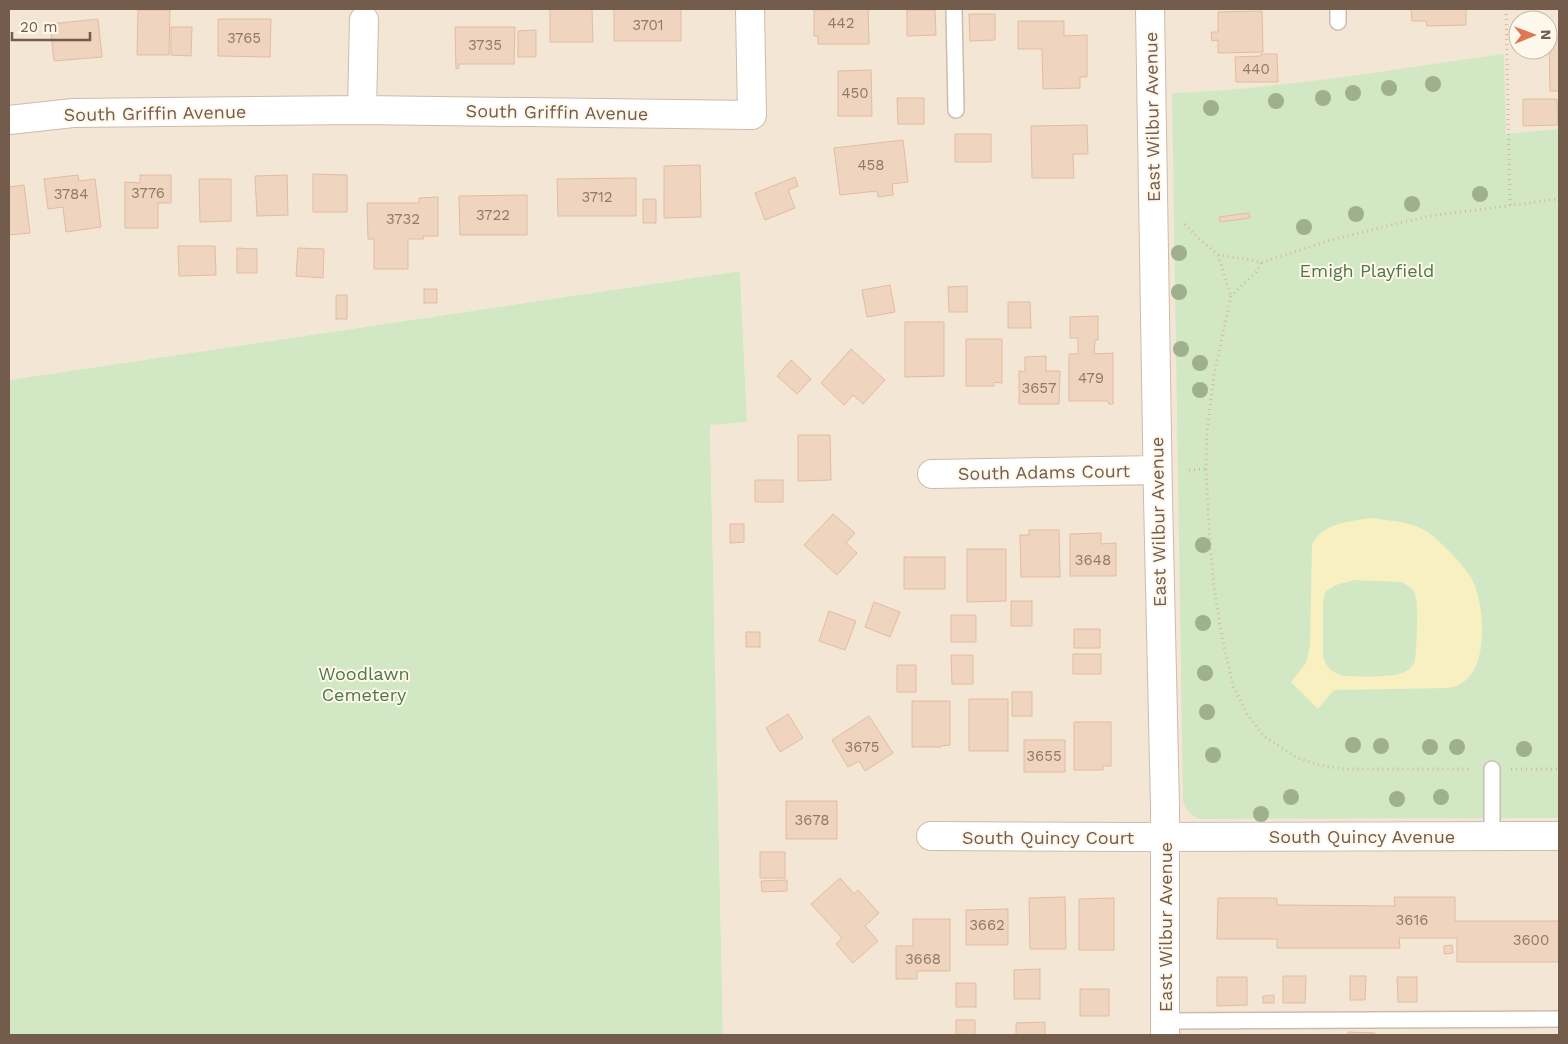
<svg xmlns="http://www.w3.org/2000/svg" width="1568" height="1044" viewBox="0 0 1568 1044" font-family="'Work Sans',sans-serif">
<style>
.residential{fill:#f3e6d5;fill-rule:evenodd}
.green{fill:#d2e8c5}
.sand{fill:#f9f0c2;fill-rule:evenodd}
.building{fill:#efd5bf;stroke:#e1bca0}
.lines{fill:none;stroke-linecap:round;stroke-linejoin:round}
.service-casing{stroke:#cdbcad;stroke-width:18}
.minor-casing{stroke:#cdbcad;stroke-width:30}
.path{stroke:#d4b8a2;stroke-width:3;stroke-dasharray:1 4;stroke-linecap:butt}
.service{stroke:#fff;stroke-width:15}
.minor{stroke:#fff;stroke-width:28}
.tree{fill:#9eb08d}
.labels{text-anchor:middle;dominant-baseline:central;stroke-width:4;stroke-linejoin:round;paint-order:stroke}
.number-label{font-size:15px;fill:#927a69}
.street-label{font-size:18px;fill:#735c4c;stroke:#fef8ec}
.park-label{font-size:18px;fill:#517844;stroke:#fef8ec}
</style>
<rect width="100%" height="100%" fill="#fbf4e6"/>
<path class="residential" d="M9,9H1559V1035H723L710,424L747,422L740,271L9,380ZM1518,20H1548V50H1518Z"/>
<path class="green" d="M1504,54L1506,134L1559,129V818L1199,819C1190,815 1186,810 1183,801L1172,93C1283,89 1394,69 1504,54Z
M740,271L747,422L710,425L723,1035H9V380Z"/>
<path class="sand" d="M1372,518C1388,521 1409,521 1424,530C1437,537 1462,563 1470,576C1485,600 1490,667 1462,683C1458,686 1452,687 1448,688L1334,690L1318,709L1291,682L1306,663L1310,646L1312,545C1322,523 1350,521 1372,518ZM1354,580L1401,582C1408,585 1415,590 1416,598C1418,605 1417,659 1414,664C1413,665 1409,669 1408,670C1397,679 1358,676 1343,676C1333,673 1326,667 1323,657V600L1326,591L1336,585Z"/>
<path class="building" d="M550,9H592L593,42H550Z
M614,9H681V41H614Z
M868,9L869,44H818V36H814V10Z
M1411,9H1466V25L1427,26L1426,21H1412Z
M138,10H170L169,55H137Z
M907,10H935L936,35L907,36Z
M1262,11L1263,52L1218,53V40L1212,41L1211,32H1218V12Z
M969,14H995V40L970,41Z
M98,19L102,57L54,61L50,24Z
M218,19H271L270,57L218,56Z
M1018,21H1064V36L1087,35V77H1080V88L1043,89L1042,49H1018Z
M171,27H192L191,56L171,55Z
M455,27H515L514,64H459V68L456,69Z
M536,30V57H518V31Z
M1549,37H1559V91H1550Z
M1261,54H1277L1278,82H1236L1235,57L1261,56Z
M871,70L872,116H838V71Z
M897,98H924V124H898Z
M1523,99H1557L1558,125L1523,126Z
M1087,125L1088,154H1073L1074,178H1032L1031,126Z
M955,134H991V162H955Z
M903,140L908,182L892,184L893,195L878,197L877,191L840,195L834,148Z
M700,165L701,217L664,218V166Z
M313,174L347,175V212H313Z
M78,175L79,181L95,179L101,227L66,232L63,207L48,209L44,179Z
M140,175H171V203H158V228H125V182L140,183Z
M287,175L288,215L257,216L255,176Z
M795,177L798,186L788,190L795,208L765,220L755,193Z
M636,178V216H558L557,179Z
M199,179H231V221L200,222Z
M24,185L30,233L9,235V187Z
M527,195V235H460L459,196Z
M438,197V236H423L424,239H408V269H374V239H368L367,203H419V198Z
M643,199H656V223H643Z
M1249,213L1250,218L1220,222L1219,217Z
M178,246H215L216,275L179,276Z
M237,248L257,249V273H237Z
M298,248L324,249L323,278L296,276Z
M890,285L895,312L867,317L862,290Z
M967,286V312H949L948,287Z
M424,289H437V303H424Z
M336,295H347V319H336Z
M1008,302H1030L1031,328H1008Z
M1098,316V340H1095L1094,354L1113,353V404H1109L1108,401H1069V354H1078V338H1070V317Z
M905,322H944V376L905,377Z
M966,339H1002V383L994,382V386H966Z
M851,349L885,380L863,404L853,395L844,405L821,383Z
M1046,356V371H1060L1059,404H1019V371L1025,372V357Z
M791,360L811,379L797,394L777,376Z
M798,435H830L831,480L798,481Z
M755,480H783V502H755Z
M833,514L855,533L846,543L857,553L837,575L804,545Z
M730,524H744V542L730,543Z
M1029,530H1059L1060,577H1021L1020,535H1029Z
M1101,533V544L1116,543V576H1070V534Z
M967,549H1006V601L967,602Z
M904,557H945V589H904Z
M1011,601H1032V626H1011Z
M874,602L900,612L890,637L865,627Z
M829,611L856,621L845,650L819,641Z
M951,615H976V642H951Z
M1074,629H1100V648H1074Z
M746,632H760V647H746Z
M1073,654H1101V674H1073Z
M951,655H973V684H952Z
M897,665H916V692H897Z
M1012,692H1032V716H1012Z
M969,699H1008V751H969Z
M912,701H950V745L941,746V747H912Z
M788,714L803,738L780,752L766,728Z
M869,716L893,753L865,771L859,761L848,767L832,740Z
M1074,722H1111V766H1103V770H1074Z
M1024,740H1065V772H1024Z
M786,801H837V839H786Z
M760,852H785V878H760Z
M840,878L854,894L858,890L879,913L865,926L878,941L853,963L836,944L842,938L811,904Z
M787,880V891L762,892L761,881Z
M1065,897L1066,949H1030L1029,898Z
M1394,897H1455V921H1559V962H1457V938H1399L1400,948H1277V939H1217L1218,898H1277V905L1395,906Z
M1114,898V950H1079V899Z
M1008,909V945H966V910Z
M913,919H950V971H917V979H896V946H913Z
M1452,945L1453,953L1444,954V946Z
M1040,969V999H1014V970Z
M1283,976H1306L1305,1003H1283Z
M1350,976H1366L1365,1000H1350Z
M1217,977H1247V1005L1217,1006Z
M1397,977H1417V1002H1398Z
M956,983H976V1007H956Z
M1080,989H1109V1016H1080Z
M1274,995V1003H1263V996Z
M956,1020H975V1035H956Z
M1045,1022V1035H1016V1023Z
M1348,1032L1375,1033V1035H1348Z"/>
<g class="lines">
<defs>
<path id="service" d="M954,9L956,110
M1338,9V22
M1492,769V836
M1165,1021L1559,1019"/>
<path id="minor" d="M1150,9L1158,498L1165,806V1035
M362,110L364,20
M9,120L73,113L362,110L752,115L750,9
M932,474L1157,470
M931,836L1136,837L1559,836"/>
</defs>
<use href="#service" class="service-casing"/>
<use href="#minor" class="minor-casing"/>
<path class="path" d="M1506,9L1510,205
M1185,224L1196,236L1218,255L1252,260L1261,263L1331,240L1407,221L1430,216L1559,199
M1218,255L1231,296
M1261,263L1256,272L1231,296L1214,375L1207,430L1206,469L1210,545L1214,587L1222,637L1233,686L1247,714L1264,736L1297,758L1319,765L1343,769H1472
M1189,470L1206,469
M1511,769H1559"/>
<use href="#service" class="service"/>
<use href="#minor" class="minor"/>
</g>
<g class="tree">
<circle cx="1433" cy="84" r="8"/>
<circle cx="1389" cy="88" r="8"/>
<circle cx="1353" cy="93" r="8"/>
<circle cx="1323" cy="98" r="8"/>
<circle cx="1276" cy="101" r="8"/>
<circle cx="1211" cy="108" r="8"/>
<circle cx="1480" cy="194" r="8"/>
<circle cx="1412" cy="204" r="8"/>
<circle cx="1356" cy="214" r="8"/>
<circle cx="1304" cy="227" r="8"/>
<circle cx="1179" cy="253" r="8"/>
<circle cx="1179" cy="292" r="8"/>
<circle cx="1181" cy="349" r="8"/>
<circle cx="1200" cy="363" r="8"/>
<circle cx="1200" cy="390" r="8"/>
<circle cx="1203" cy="545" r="8"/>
<circle cx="1203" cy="623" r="8"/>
<circle cx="1205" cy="673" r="8"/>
<circle cx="1207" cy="712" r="8"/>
<circle cx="1353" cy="745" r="8"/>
<circle cx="1381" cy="746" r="8"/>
<circle cx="1430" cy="747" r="8"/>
<circle cx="1457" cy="747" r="8"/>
<circle cx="1524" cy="749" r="8"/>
<circle cx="1213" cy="755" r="8"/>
<circle cx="1291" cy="797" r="8"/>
<circle cx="1441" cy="797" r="8"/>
<circle cx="1397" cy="799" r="8"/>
<circle cx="1261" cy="814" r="8"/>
</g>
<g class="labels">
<g class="number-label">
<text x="841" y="23">442</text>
<text x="648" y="25">3701</text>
<text x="244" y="38">3765</text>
<text x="485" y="45">3735</text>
<text x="1256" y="69">440</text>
<text x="855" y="93">450</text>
<text x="871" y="165">458</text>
<text x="148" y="193">3776</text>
<text x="71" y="194">3784</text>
<text x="597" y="197">3712</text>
<text x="493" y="215">3722</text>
<text x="403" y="219">3732</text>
<text x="1091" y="378">479</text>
<text x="1039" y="388">3657</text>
<text x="1093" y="560">3648</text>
<text x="862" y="747">3675</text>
<text x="1044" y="756">3655</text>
<text x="812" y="820">3678</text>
<text x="1412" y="920">3616</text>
<text x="987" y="925">3662</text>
<text x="1531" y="940">3600</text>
<text x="923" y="959">3668</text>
</g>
<g class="street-label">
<text transform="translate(557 112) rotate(1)">South Griffin Avenue</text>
<text transform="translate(155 113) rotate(-1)">South Griffin Avenue</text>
<text transform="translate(1152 117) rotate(-91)">East Wilbur Avenue</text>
<text transform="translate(1044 472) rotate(-1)">South Adams Court</text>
<text transform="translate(1158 522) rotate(-91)">East Wilbur Avenue</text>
<text x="1362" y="836">South Quincy Avenue</text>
<text x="1048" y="837">South Quincy Court</text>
<text transform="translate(1165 927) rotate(-90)">East Wilbur Avenue</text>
</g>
<g class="park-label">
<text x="1367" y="270">Emigh Playfield</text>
<text x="364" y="673">Woodlawn<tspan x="364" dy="21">Cemetery</tspan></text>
</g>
</g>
<rect width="1568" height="1044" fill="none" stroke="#735c4c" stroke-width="20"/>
<g transform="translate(1533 35) rotate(89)"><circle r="24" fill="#fef8ec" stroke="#c6baac"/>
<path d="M0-4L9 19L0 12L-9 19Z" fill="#df7851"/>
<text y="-8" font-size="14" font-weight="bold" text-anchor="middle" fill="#735c4c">N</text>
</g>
<path d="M12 32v8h78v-8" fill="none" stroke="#735c4c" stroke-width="2.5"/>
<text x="20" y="32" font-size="15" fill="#735c4c" stroke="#fef8ec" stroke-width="4" paint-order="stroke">20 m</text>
</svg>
